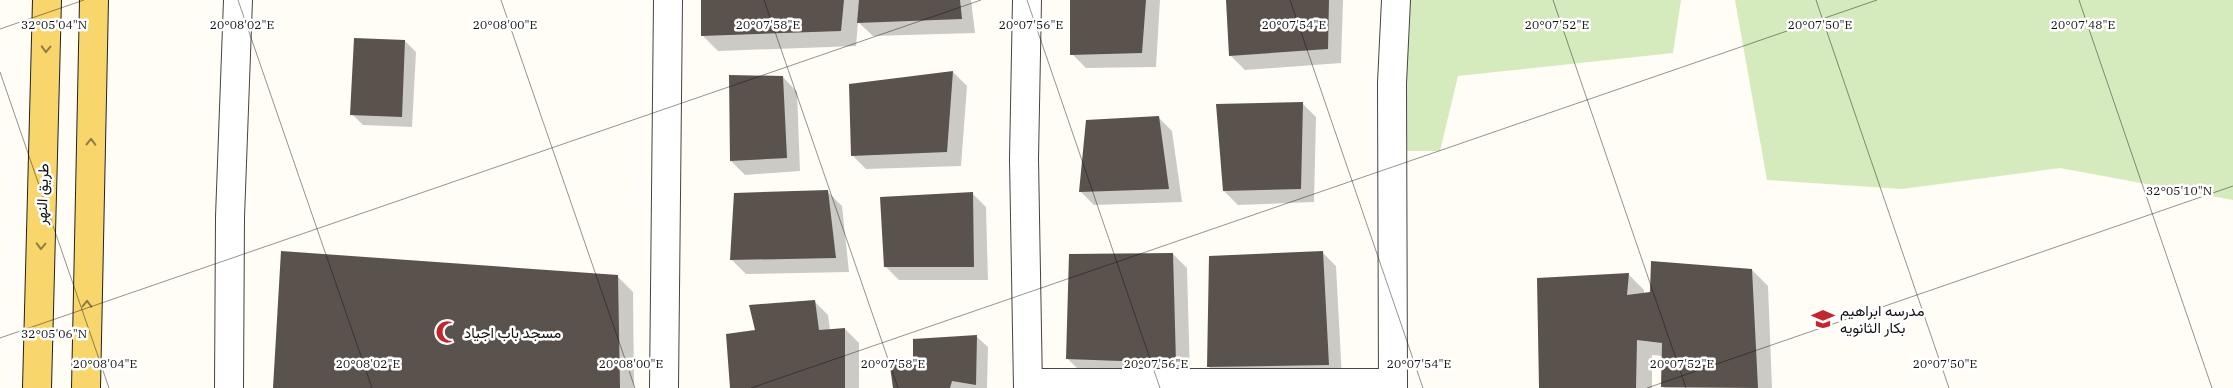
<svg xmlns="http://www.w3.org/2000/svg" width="2233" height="388" viewBox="0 0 2233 388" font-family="'IBM Plex Serif',Vazirmatn,serif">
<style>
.green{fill:#d5ebbd}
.shadow{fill:#0003}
.building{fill:#5a524d}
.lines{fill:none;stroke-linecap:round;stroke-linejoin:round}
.street-casing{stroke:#444;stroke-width:30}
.primary-casing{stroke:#222;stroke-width:30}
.street{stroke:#fff;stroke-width:28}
.primary{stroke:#f9d66b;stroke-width:28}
.oneway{stroke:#917d42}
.ticks{fill:none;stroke:#111;stroke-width:1;stroke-opacity:0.45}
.labels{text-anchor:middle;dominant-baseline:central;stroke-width:5;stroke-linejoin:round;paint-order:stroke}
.street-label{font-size:15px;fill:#111;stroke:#fff}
.poi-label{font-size:15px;fill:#111;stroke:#fff;text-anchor:start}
.ticks-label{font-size:12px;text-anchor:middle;fill:#111;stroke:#fff;stroke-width:5;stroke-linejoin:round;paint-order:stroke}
</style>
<rect width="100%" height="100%" fill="#fffdf5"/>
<path class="green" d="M1407,0H1681L1673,53L1458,76L1440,151H1397Z
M1735,0H2233V200L2060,168L1902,189L1767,180Z"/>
<path class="shadow" d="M702,0H971L975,33L873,36L858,22L856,46L718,51L702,35Z
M1071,0H1160L1156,67L1086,68L1072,54Z
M1228,0H1343L1341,63L1245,70L1231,56Z
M405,41L416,52L412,127L363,125L352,114Z
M953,72L967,86L961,166L866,169L852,155Z
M783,77L797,92L800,171L745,175L731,161Z
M1302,103L1316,117L1314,202L1238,205L1224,191Z
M1158,117L1172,131L1182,202L1094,205L1080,191Z
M828,192L842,206L849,272L746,274L732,260Z
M972,193L986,207L988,280H899L885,266Z
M1322,252L1336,266L1342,379L1222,380L1208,366Z
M1173,254L1187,268L1190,376L1081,372L1067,358Z
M1752,270L1768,286L1772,388H1664L1662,386L1663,356L1652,355V388H1541L1628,274L1644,290V294Z
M617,276L633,292L634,388H274Z
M814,301L828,315L830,330L845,329L859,343V388H731Z
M977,337L988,347L987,388H895L915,360Z"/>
<path class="building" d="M701,0H844L841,31L701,36Z
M859,0H960L962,19L857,23Z
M1070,0H1146L1142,53L1070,55Z
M1226,0H1329L1328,49L1229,56Z
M354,38L405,40L402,117L350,115Z
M953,71L947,152L851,156L849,84Z
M729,75L783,76L787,158L730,161Z
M1303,102L1301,189L1223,191L1216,104Z
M1159,116L1169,189L1079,192L1086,120Z
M828,190L836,258L730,260L734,193Z
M973,192L974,267H884L880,197Z
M281,251L618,275L620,388H273Z
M1323,251L1329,365L1207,367L1209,256Z
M1173,253L1176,363L1066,359L1069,254Z
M1651,261L1752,269L1758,388L1661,387L1662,343L1637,340L1636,388H1539L1537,278L1629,273L1627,295L1650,292Z
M815,300L819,330L845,328V388H730L726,334L755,330L749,305Z
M977,335L976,385L952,381L950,388H893L889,359L913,358V339Z"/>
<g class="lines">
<defs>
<path id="street" d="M1027,0L1024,159L1028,388
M1028,383H1393
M229,388L230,217L238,0
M664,388L668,0
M1393,388L1392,83L1396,0"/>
<path id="primary" d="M37,388L47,0
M86,388L94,0"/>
</defs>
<use href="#street" class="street-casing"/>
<use href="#primary" class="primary-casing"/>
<use href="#street" class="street"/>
<use href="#primary" class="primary"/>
</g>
<defs><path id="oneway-chevron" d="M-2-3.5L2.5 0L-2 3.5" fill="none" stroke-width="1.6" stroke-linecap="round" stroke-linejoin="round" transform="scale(1.25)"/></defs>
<g class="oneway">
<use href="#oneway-chevron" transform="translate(46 49) rotate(92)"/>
<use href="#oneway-chevron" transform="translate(91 142) rotate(-89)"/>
<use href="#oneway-chevron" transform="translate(41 246) rotate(92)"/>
<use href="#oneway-chevron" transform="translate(87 304) rotate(-89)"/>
</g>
<path class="ticks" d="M238,0L372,388M501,0L635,388M764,0L898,388M1027,0L1160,388M1290,0L1423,388M1553,0L1686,388M1816,0L1949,388M2079,0L2212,388M0,29L84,0M0,72L109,388M0,338L981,0M751,388L1877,0M1647,388L2233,186"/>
<defs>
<symbol id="school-bare" viewBox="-9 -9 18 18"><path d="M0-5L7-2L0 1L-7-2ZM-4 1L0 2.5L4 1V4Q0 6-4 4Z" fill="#c4262e" stroke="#fff" stroke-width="2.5" paint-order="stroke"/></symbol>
<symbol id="mosque-bare" viewBox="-9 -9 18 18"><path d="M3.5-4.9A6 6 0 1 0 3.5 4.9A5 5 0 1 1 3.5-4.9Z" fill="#c4262e" stroke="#fff" stroke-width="2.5" paint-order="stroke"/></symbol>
</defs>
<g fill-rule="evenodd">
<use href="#school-bare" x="1807" y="303" width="32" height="32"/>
<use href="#mosque-bare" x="431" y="316" width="32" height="32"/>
</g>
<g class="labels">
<g class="street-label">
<text transform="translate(42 194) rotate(-88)">طريق النهر</text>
</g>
<g class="poi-label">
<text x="1840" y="310">مدرسه ابراهيم<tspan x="1840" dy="17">بكار الثانويه</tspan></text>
<text x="464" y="332">مسجد باب اجياد</text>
</g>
</g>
<g class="ticks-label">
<text x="242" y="29">20°08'02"E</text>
<text x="505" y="29">20°08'00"E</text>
<text x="768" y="29">20°07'58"E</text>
<text x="1031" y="29">20°07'56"E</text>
<text x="1294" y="29">20°07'54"E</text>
<text x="1557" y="29">20°07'52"E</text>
<text x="1820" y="29">20°07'50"E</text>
<text x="2083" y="29">20°07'48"E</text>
<text x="54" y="29">32°05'04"N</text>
<text x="2179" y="195">32°05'10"N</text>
<text x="54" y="338">32°05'06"N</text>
<text x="105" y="368">20°08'04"E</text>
<text x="368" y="368">20°08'02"E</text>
<text x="631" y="368">20°08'00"E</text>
<text x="893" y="368">20°07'58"E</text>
<text x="1156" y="368">20°07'56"E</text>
<text x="1419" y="368">20°07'54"E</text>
<text x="1682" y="368">20°07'52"E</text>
<text x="1945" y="368">20°07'50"E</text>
</g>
</svg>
